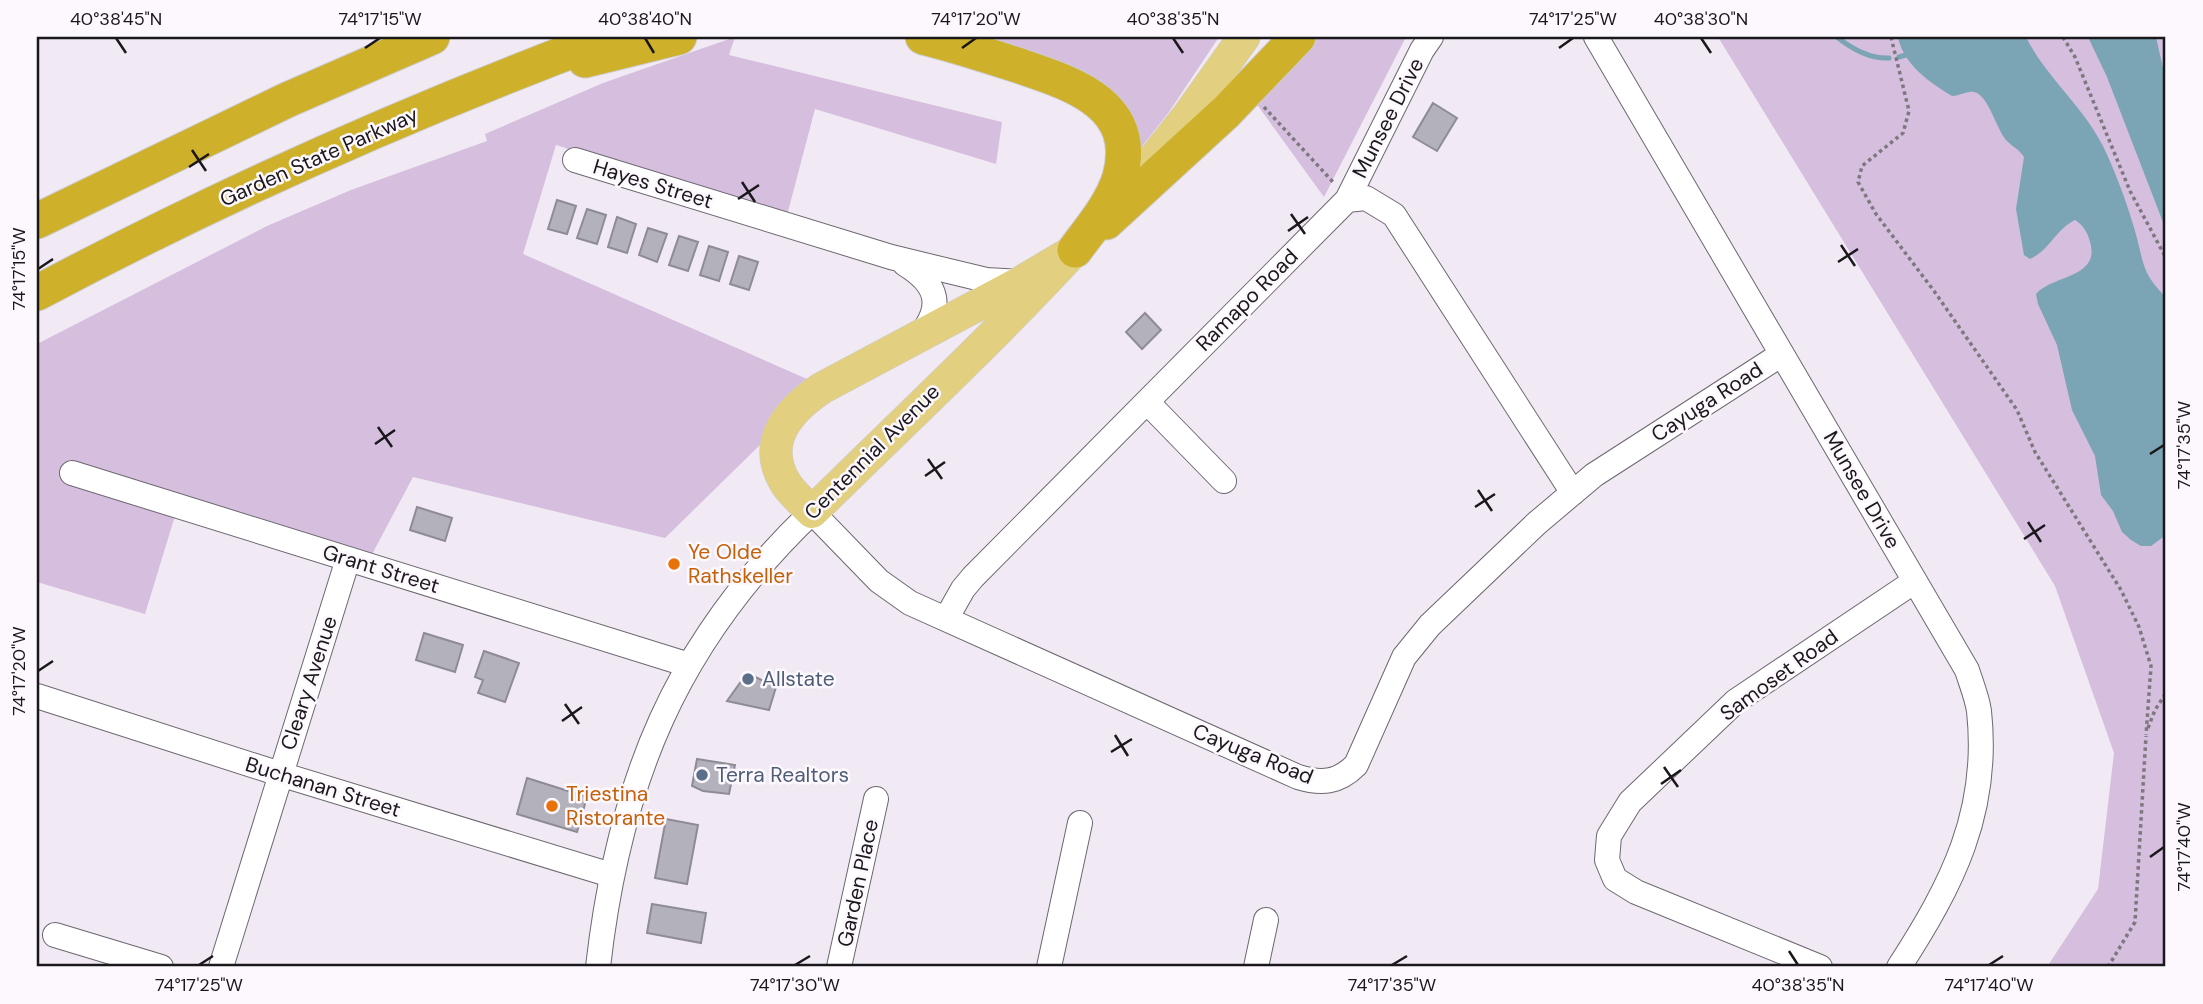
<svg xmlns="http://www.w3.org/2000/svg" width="2203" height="1004" viewBox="0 0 2203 1004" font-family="'DM Sans',sans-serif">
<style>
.green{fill:#d5bede}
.water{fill:#7ba5b4}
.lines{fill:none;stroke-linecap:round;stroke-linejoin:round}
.stream{stroke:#7ba5b4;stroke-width:5}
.building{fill:#b3b1bb;stroke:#8e8b95;stroke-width:2}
.minor-casing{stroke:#6d6770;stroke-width:26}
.major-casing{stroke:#cdcccd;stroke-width:33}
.highway-casing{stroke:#cdcccd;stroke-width:37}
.path{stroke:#7c787e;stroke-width:3.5;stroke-dasharray:3.5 3.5;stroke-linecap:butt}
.minor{stroke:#fff;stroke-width:24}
.major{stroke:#e2d080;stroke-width:32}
.highway{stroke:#ceb02b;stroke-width:35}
.ticks{fill:none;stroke:#1b181c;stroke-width:2.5}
.food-dot{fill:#e8710a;stroke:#fdf8fe;stroke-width:2.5}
.service-dot{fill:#5c6f8a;stroke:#fdf8fe;stroke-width:2.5}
.labels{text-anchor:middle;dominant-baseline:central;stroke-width:5;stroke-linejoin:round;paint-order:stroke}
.street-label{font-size:21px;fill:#1b181c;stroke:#fdf8fe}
.food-label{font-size:21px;fill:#c56008;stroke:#fdf8fe;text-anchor:start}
.service-label{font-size:21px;fill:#4e5e75;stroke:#fdf8fe;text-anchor:start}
.neatline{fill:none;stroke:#1b181c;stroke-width:2.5}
.ticks-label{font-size:18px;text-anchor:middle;fill:#1b181c}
</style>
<rect width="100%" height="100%" fill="#f1eaf4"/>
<path class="green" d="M735,37L729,55L1002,122L996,164L815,109L786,219L556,145L523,254L807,379L766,439L665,538L413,477L368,562L178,506L145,614L37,582V344L267,226L351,190L487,141L485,134L603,83Z
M959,37H1219L1169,112L1136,154L1129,139Z
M1312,37H1406L1324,197L1253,99Z
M1718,37H2166V967H2047L2098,889L2114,753L2055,586Z"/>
<path class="water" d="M1898,37H2026C2046,77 2083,106 2103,146C2116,173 2127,203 2135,231C2144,262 2141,273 2166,297V535L2151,546H2141L2131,540L2122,532L2113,511L2101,495L2095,456L2072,410L2057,345L2038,304L2036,294C2052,275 2101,278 2090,242C2088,233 2083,225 2075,220C2056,229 2050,250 2030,259L2024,255L2016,209L2024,157C2019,149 2014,148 2008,142C1996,131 1990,96 1974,92C1967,91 1960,96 1952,96C1930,83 1903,64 1898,37Z
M2088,37H2156L2166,81V230L2107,77Z"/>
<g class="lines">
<path class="stream" d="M1837,37C1852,49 1869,59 1889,58
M1899,57L1906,55"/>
</g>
<path class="building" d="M1433,103L1457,118L1437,151L1413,137Z
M557,200L576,206L567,234L548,229Z
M587,209L606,215L597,244L577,238Z
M617,217L636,224L627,253L608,247Z
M648,228L667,234L657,262L639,255Z
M679,236L698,242L688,271L669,265Z
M709,246L728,252L719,281L700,275Z
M739,256L758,262L749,290L730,284Z
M1145,313L1161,330L1142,349L1126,332Z
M417,507L452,518L445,541L410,530Z
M424,633L463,645L455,672L416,660Z
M484,651L519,663L505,702L478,693L483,680L475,677Z
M747,673L776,687L769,710L727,701Z
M697,759L735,765L729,794L703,791L692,786Z
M527,778L587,797L577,832L517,814Z
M666,819L698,825L687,884L655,878Z
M652,904L706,913L701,943L647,933Z"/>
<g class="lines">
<defs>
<path id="minor" d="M1596,37L1967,670C1971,683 1977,697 1979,711C1990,812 1952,885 1899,967
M575,160L891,257L986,280L1021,282
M1347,200L1366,198L1394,215L1573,493
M905,264C939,285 944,307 918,338
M1147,402L1224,481
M72,473L689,665
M946,619L963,589L973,577L1347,200L1422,50L1431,37
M37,696L280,774L611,875
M55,935L161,967
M221,967L348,559
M598,967C619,782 675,643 812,512L879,581L910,603L1298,777C1321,784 1338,783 1356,765L1404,657L1430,625L1537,523L1594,475L1782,354
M839,967L876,799
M1049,967L1080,823
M1256,967L1266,920
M1820,967L1636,892L1615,879L1607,860L1609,836L1630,802L1736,701L1915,581"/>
<path id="major" d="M1140,176L1187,117L1244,37
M1075,250L1021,282L822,388C789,410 760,442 786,484C793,494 803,503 812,512C906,419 1004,329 1092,231"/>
<path id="highway" d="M923,37C955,45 986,55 1017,65C1070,83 1140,103 1120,177C1112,204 1091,228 1075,250
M585,60L679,37
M37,221L287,100L432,37
M1106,222L1226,112L1298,37
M37,293C221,195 413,110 608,37"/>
</defs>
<use href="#minor" class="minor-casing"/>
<use href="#major" class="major-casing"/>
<use href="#highway" class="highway-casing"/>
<path class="path" d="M1891,37L1909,111L1903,133L1862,166L1858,182L1876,214L1934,291L2017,410L2035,452L2121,590L2139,627L2151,666L2146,735
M2063,37L2075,57L2130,191L2166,258
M1264,107L1333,182
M2148,728L2155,710L2166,693
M2108,967L2135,922L2146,736"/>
<use href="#minor" class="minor"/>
<use href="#major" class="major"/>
<use href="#highway" class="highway"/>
</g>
<path class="ticks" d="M116,38L126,53M645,38L654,53M1173,38L1183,53M1701,38L1711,53M365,48L380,38M962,48L976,38M1559,48L1573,38M192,150L206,171M189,167L209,154M742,182L755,202M738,199L759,185M1291,214L1305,234M1288,231L1308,217M1841,245L1855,266M1838,262L1858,249M38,269L53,259M378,427L392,447M375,444L395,430M2150,454L2164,445M928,459L942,479M925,476L945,462M1478,490L1492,511M1475,507L1495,494M2028,522L2041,542M2024,539L2045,525M38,671L53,661M565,704L579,724M562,721L582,707M1115,735L1128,756M1111,752L1132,739M1664,767L1678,787M1661,784L1681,770M2150,857L2164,847M1789,951L1798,965M199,965L213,956M795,965L810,956M1392,965L1407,956M1989,965L2003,956"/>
<g class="food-dot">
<circle cx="674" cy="564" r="7"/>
<circle cx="552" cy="806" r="7"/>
</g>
<g class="service-dot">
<circle cx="748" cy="679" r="7"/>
<circle cx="702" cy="775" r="7"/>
</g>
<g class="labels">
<g class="street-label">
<text transform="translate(1388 118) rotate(-63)">Munsee Drive</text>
<text transform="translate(319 157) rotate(-24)">Garden State Parkway</text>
<text transform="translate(653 184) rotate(17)">Hayes Street</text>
<text transform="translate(1247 300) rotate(-45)">Ramapo Road</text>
<text transform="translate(1707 402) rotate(-33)">Cayuga Road</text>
<text transform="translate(872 452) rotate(-45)">Centennial Avenue</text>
<text transform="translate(1862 490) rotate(60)">Munsee Drive</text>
<text transform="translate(381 569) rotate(17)">Grant Street</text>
<text transform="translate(1779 675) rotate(-36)">Samoset Road</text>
<text transform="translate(309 683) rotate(-72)">Cleary Avenue</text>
<text transform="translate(1253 754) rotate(22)">Cayuga Road</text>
<text transform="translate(323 787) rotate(17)">Buchanan Street</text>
<text transform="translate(858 883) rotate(-78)">Garden Place</text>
</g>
<g class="food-label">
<text x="688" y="552">Ye Olde<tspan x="688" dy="24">Rathskeller</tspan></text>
<text x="566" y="794">Triestina<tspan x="566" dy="24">Ristorante</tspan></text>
</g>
<g class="service-label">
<text x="762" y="679">Allstate</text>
<text x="716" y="775">Terra Realtors</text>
</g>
</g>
<rect width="2203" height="1004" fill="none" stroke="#fdf8fe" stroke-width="77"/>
<rect x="38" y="38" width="2126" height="927" class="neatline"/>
<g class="ticks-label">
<text x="116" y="25">40°38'45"N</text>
<text x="380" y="25">74°17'15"W</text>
<text x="645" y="25">40°38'40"N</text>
<text x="976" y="25">74°17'20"W</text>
<text x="1173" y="25">40°38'35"N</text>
<text x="1573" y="25">74°17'25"W</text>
<text x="1701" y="25">40°38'30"N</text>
<text transform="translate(19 269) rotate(-90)" y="6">74°17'15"W</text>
<text transform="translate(2184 445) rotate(-90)" y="6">74°17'35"W</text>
<text transform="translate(19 671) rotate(-90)" y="6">74°17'20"W</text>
<text transform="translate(2184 847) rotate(-90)" y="6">74°17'40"W</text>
<text x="199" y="991">74°17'25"W</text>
<text x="795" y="991">74°17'30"W</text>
<text x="1392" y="991">74°17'35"W</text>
<text x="1798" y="991">40°38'35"N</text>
<text x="1989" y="991">74°17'40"W</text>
</g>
</svg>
